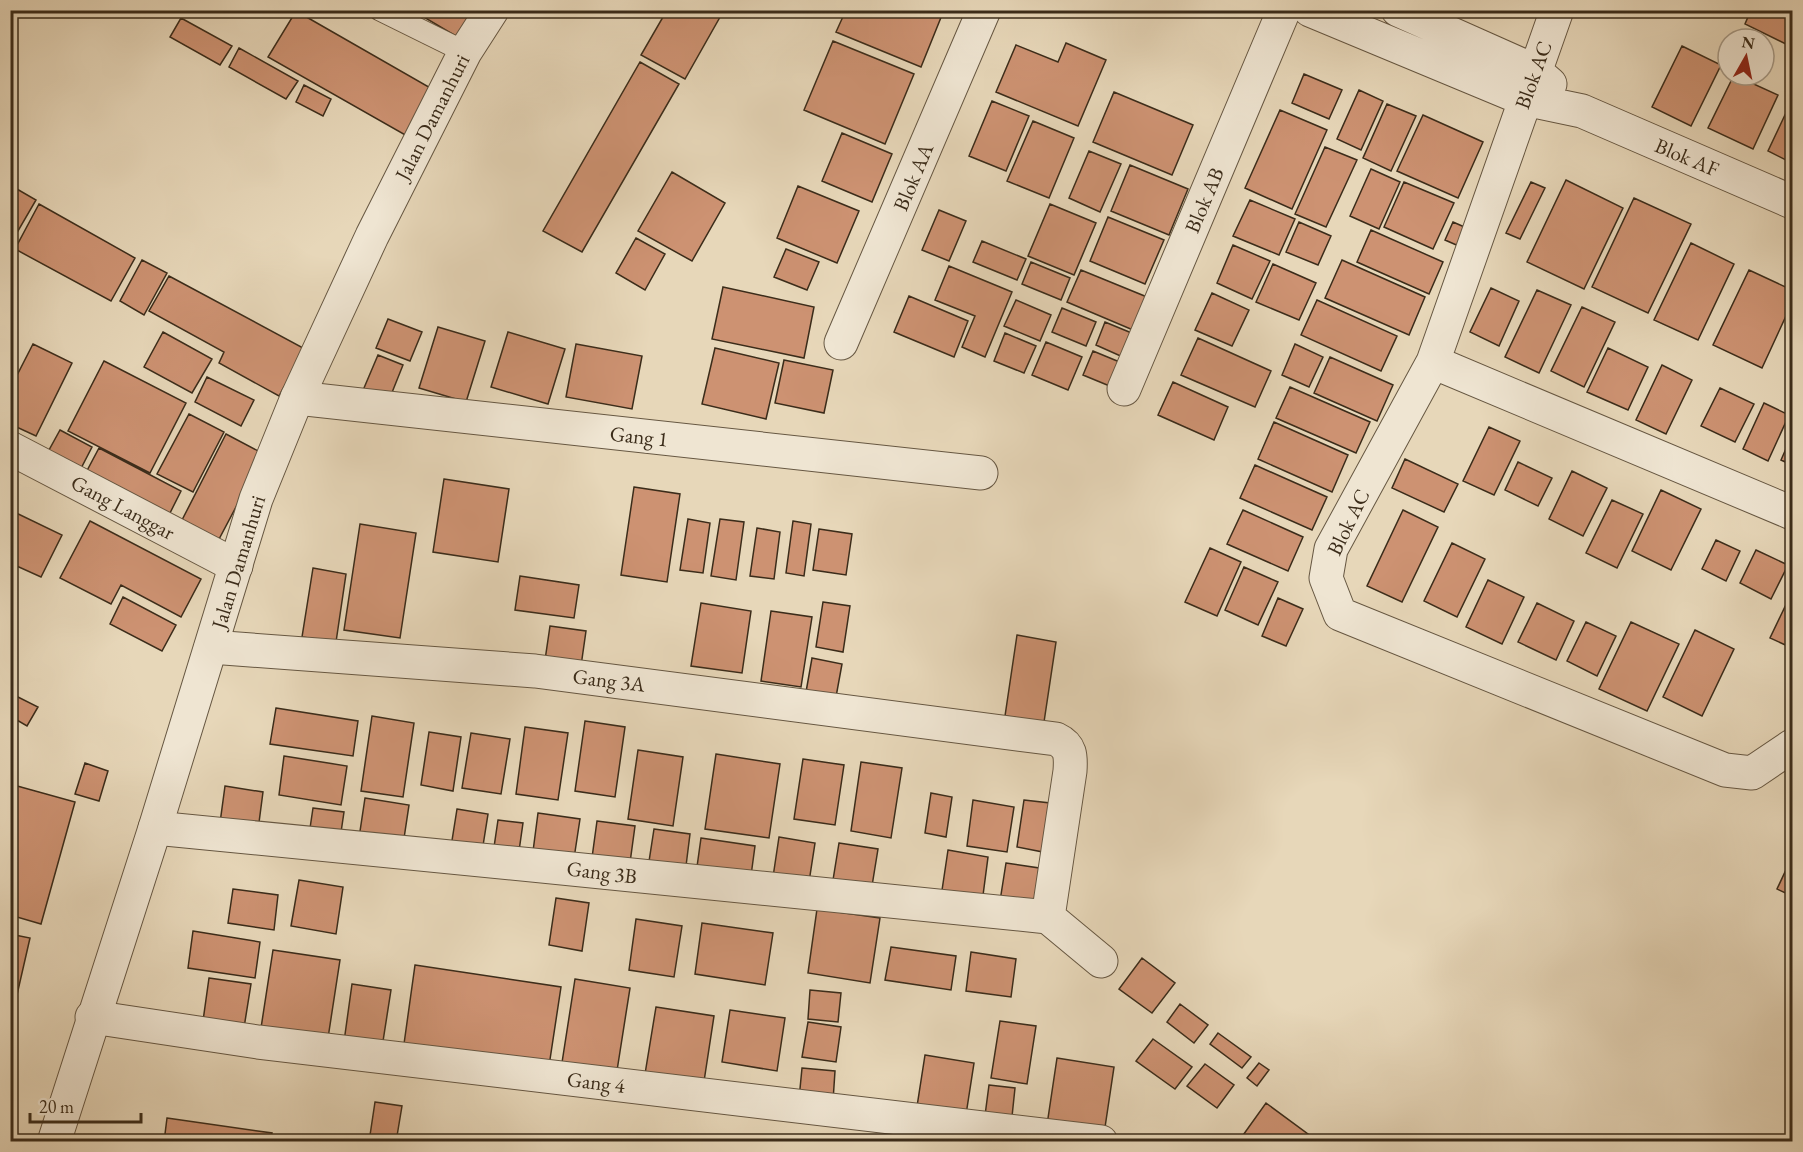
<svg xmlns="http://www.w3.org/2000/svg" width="1803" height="1152" viewBox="0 0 1803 1152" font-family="'EB Garamond',serif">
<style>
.building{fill:#cd9272;stroke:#3b2c1a;stroke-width:1.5}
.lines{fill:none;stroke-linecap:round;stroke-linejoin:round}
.service-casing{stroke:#665742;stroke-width:23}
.minor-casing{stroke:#665742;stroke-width:35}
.tertiary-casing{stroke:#665742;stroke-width:35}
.service{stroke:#efe5d2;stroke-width:21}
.minor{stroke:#efe5d2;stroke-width:33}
.tertiary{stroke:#efe5d2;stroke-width:33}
.labels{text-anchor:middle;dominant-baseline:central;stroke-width:4.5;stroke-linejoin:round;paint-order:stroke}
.street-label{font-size:21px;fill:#3b2c1a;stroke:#efe5d2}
</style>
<rect width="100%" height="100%" fill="#e7d7b9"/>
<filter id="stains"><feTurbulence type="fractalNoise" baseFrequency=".00333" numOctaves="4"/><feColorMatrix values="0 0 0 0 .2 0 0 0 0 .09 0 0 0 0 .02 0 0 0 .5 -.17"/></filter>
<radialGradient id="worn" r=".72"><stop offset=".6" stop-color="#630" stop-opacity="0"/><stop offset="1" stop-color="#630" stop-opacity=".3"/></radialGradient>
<path class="building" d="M412,10H476L459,38Z
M667,10H724L685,79L641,55Z
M846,10H944L921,67L836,32Z
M1751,10H1792V47L1745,24Z
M296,11L434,90L407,136L268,57Z
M181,18L232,46L220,65L170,37Z
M833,41L914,74L885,144L804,110Z
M1066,43L1106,60L1078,126L996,92L1016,45L1058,62Z
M1682,46L1721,65L1691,126L1652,107Z
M239,48L298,81L286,99L229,67Z
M640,62L679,84L582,252L543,231Z
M1304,74L1342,90L1329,119L1292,103Z
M1734,75L1778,95L1753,149L1708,128Z
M304,85L331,99L323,116L296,102Z
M1359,90L1383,101L1361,150L1337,139Z
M1114,92L1193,125L1172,175L1093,142Z
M1792,100V163L1768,151Z
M992,101L1029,116L1006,171L969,156Z
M1387,104L1416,116L1391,171L1363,158Z
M1280,110L1327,130L1292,209L1245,188Z
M1423,115L1483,142L1458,198L1397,171Z
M1033,121L1074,138L1049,198L1007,181Z
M842,133L892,154L872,202L822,181Z
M1325,147L1357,160L1326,227L1295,214Z
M1089,151L1121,164L1100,212L1069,198Z
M1130,165L1188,189L1169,235L1111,211Z
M1371,169L1400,182L1379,229L1350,216Z
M672,172L725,203L692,261L638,231Z
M1566,180L1623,208L1584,289L1527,262Z
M1404,182L1454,203L1433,249L1384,227Z
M1531,182L1545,188L1520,239L1506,233Z
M10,185L36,200L11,243H10Z
M798,186L859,211L837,263L777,238Z
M1634,198L1691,224L1648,313L1592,287Z
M1250,200L1295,219L1279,255L1233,236Z
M39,204L135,258L111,301L15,249Z
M1050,204L1096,223L1074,275L1028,256Z
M939,210L966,221L949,261L922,250Z
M1108,217L1164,240L1145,284L1090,261Z
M1299,222L1331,236L1318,265L1286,252Z
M1453,222L1469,229L1461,247L1445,240Z
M1371,230L1443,262L1429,294L1357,262Z
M636,238L665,254L645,290L616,273Z
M982,241L1026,259L1017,280L973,262Z
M1691,243L1734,264L1698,340L1654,320Z
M1233,245L1270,261L1252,299L1217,283Z
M786,249L819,262L807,290L774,277Z
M142,260L167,273L144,315L120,301Z
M1342,260L1425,297L1409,335L1325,298Z
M1031,262L1070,278L1061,300L1022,284Z
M1273,264L1316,283L1299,320L1256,302Z
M949,266L1012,292L985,357L962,347L975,316L935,300Z
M1081,270L1147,297L1133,330L1067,302Z
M1749,270L1792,290V303L1762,368L1713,345Z
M169,276L305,349L279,396L219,363L224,352L149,311Z
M723,287L814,307L804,358L712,339Z
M1491,288L1519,301L1499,346L1470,332Z
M1537,290L1571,305L1539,373L1505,357Z
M1212,293L1249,310L1232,346L1195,330Z
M909,296L968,321L954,357L894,332Z
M1016,300L1051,315L1040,341L1004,326Z
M1317,300L1397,336L1381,371L1301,335Z
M1582,307L1615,322L1584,387L1551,371Z
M1062,308L1096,322L1086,346L1052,332Z
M388,319L422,332L410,361L376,348Z
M1105,322L1134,334L1125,358L1096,345Z
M438,327L485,341L466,402L419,388Z
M163,332L212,359L192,393L144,367Z
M508,332L565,349L548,404L491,387Z
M1005,333L1036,346L1024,373L994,361Z
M1198,338L1271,371L1255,407L1181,375Z
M1046,342L1082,357L1068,390L1032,375Z
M33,344L72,363L36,436L10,424V389Z
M576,344L642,356L632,409L566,397Z
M1295,344L1323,357L1309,387L1282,375Z
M715,348L779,363L766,419L702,404Z
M1608,348L1648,367L1628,410L1587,392Z
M1093,351L1122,363L1112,387L1083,375Z
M378,355L403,365L387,405L361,395Z
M1330,357L1393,385L1377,421L1314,393Z
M784,360L833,370L824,413L775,403Z
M104,361L186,403L150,473L68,431Z
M1662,365L1692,380L1666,434L1636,420Z
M207,377L254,400L241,426L195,402Z
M1173,382L1228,407L1214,440L1158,415Z
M1290,387L1370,422L1356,453L1276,418Z
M1720,388L1754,404L1735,442L1701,426Z
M1764,403L1789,415L1768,461L1743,449Z
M189,414L224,432L193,492L157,474Z
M1274,422L1348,455L1332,492L1258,459Z
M1489,427L1520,441L1494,495L1463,481Z
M60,430L92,447L76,478L43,461Z
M226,434L264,454L218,541L181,522Z
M1792,435V465L1781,460Z
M99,448L181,491L164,525L81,482Z
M1405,459L1458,484L1444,512L1392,488Z
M1518,462L1552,478L1538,506L1505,490Z
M1255,465L1327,497L1312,530L1240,498Z
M1572,471L1607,488L1583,536L1549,519Z
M444,479L509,489L498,562L433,552Z
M634,487L680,494L667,582L621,575Z
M1661,490L1701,509L1671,570L1632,551Z
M1612,500L1643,514L1617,568L1586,553Z
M10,510L62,535L41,577L10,563Z
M1243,510L1303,537L1288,571L1227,544Z
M1403,510L1438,527L1402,602L1367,586Z
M688,519L710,523L703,573L680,570Z
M720,519L744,522L736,580L711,576Z
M90,521L201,579L181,617L121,585L111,604L60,578Z
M793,521L811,524L804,576L786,573Z
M360,524L416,533L400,638L344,630Z
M757,528L780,532L774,579L750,576Z
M819,529L852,534L846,575L813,570Z
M1716,540L1740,551L1726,581L1702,569Z
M1452,543L1485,559L1457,617L1424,601Z
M1210,548L1241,562L1217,616L1185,602Z
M1756,550L1788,565L1771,599L1740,583Z
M1244,567L1278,582L1258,625L1225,610Z
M313,568L346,574L336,642L302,637Z
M520,576L579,585L574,618L515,610Z
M1488,580L1524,597L1502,644L1466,627Z
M1792,592V648L1770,638Z
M123,597L176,625L162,651L110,624Z
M1278,598L1303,609L1286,646L1262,636Z
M823,602L850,606L843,652L816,647Z
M701,603L751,611L742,673L691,666Z
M1537,603L1574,621L1556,660L1518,642Z
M771,611L812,617L801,687L761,681Z
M1586,622L1616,636L1597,676L1567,661Z
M1631,622L1679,644L1647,711L1599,689Z
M550,626L586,631L580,673L544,667Z
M1695,630L1734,649L1702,716L1663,697Z
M1017,635L1056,642L1044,722L1005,716Z
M812,658L842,664L836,697L806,692Z
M10,693L38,707L27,726L10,716Z
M276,708L358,721L353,756L270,744Z
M372,716L414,723L403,797L361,791Z
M585,721L625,727L615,797L575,791Z
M525,727L568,733L558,800L516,794Z
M429,732L461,737L453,791L421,785Z
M471,733L510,739L501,794L462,788Z
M638,750L683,757L673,826L628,819Z
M716,754L780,764L769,838L705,829Z
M284,756L347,766L341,805L279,795Z
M803,759L844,765L835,825L794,819Z
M861,762L902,768L891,838L851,831Z
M85,763L108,771L99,801L75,794Z
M10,784L75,802L41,924L10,915Z
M225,786L263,792L258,830L220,823Z
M931,793L952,797L946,837L925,833Z
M365,798L409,805L403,845L359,838Z
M973,800L1014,807L1007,852L967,846Z
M1024,800L1050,803L1043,852L1017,847Z
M313,808L344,812L340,839L309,835Z
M457,809L488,814L482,852L451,847Z
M538,813L580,819L573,865L532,859Z
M498,820L523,823L518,858L493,854Z
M597,821L635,826L629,870L591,865Z
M654,829L690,834L685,874L648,868Z
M779,837L815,843L809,882L773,877Z
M701,838L755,846L750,883L696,874Z
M839,843L878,849L872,886L833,880Z
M948,850L988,857L982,903L941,897Z
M1792,857V896L1777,889Z
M1006,863L1039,868L1034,906L1000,901Z
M299,880L343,887L336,934L291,926Z
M233,889L278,895L274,930L228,923Z
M556,898L589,903L582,951L549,945Z
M817,909L880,918L870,983L808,973Z
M636,919L682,926L674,977L629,970Z
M702,923L773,933L765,985L695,974Z
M193,931L260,942L255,978L188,968Z
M10,934L30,938L11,1021H10Z
M891,947L956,956L951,990L885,980Z
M273,950L340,960L328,1038L261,1028Z
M971,952L1016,959L1011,997L966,991Z
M1142,958L1175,983L1152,1013L1119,989Z
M415,965L561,987L549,1066L404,1044Z
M209,978L251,984L243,1034L202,1028Z
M575,979L630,988L616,1077L561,1069Z
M352,984L391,990L381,1054L343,1049Z
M810,990L841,993L838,1022L808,1019Z
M1180,1004L1208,1025L1194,1043L1167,1022Z
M656,1007L714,1016L703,1088L644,1080Z
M730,1010L785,1018L777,1071L722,1062Z
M1000,1021L1036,1026L1027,1084L991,1078Z
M808,1022L841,1027L836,1062L802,1057Z
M1218,1033L1251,1057L1242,1068L1210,1044Z
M1153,1039L1192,1067L1175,1089L1136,1061Z
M925,1055L974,1063L965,1121L916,1113Z
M1057,1058L1114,1067L1104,1134L1047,1125Z
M1259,1063L1269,1070L1257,1086L1247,1078Z
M1205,1064L1234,1085L1217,1108L1187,1086Z
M802,1068L835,1071L833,1101L799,1099Z
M989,1085L1015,1088L1011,1126L984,1123Z
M375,1102L402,1106L396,1142H369Z
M1266,1103L1312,1137L1309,1142H1245L1241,1138Z
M167,1118L272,1133L270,1142H164Z"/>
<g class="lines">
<defs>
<path id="service" d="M380,10L465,52"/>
<path id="minor" d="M1310,10L1524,99L1582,111L1792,202
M1398,10L1535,71L1550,84
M1557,10L1433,362L1331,549L1326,578L1340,614L1725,770L1752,773L1792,746
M841,343L984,10
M1433,362L1792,513
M1124,389L1284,10
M297,398L981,473
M10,448L236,566
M211,647L535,671L1056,739C1071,746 1071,756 1070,771L1048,917L1101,961
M155,828C453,855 750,889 1048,917
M92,1017L258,1042L1101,1142"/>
<path id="tertiary" d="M54,1142L155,828L256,499L297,398L372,236L465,52L492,10"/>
</defs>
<use href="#service" class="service-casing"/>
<use href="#minor" class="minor-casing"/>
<use href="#tertiary" class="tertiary-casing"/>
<use href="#service" class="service"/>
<use href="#minor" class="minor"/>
<use href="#tertiary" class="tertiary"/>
</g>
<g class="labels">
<g class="street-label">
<text transform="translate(1533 75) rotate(-70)">Blok AC</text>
<text transform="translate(432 117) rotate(-63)">Jalan Damanhuri</text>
<text transform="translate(1687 157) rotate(23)">Blok AF</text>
<text transform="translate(913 177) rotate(-67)">Blok AA</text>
<text transform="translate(1204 200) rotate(-67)">Blok AB</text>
<text transform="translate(639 436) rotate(6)">Gang 1</text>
<text transform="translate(123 507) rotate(28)">Gang Langgar</text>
<text transform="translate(1348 522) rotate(-64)">Blok AC</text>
<text transform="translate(238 562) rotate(-73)">Jalan Damanhuri</text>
<text transform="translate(609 680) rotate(7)">Gang 3A</text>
<text transform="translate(602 872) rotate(7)">Gang 3B</text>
<text transform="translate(596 1082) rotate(7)">Gang 4</text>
</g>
</g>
<rect width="1803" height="1152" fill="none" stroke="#e7d7b9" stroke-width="36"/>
<rect x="12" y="12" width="1779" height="1128" fill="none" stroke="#3b2c1a" stroke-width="3"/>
<rect x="18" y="18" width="1767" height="1116" fill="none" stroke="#3b2c1a" stroke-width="1.5"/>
<g transform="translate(1746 57) rotate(9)"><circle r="28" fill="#efe5d2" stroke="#a79b88" stroke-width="1.5"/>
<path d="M0-4.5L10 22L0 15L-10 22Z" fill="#8f2418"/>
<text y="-9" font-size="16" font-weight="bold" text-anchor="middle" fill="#3b2c1a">N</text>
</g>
<path d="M30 1113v9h111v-9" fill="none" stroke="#3b2c1a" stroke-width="3"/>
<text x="39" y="1113" font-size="18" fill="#3b2c1a" stroke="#efe5d2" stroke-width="4.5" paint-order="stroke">20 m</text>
<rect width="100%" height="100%" filter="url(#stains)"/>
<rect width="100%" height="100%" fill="url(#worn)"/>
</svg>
